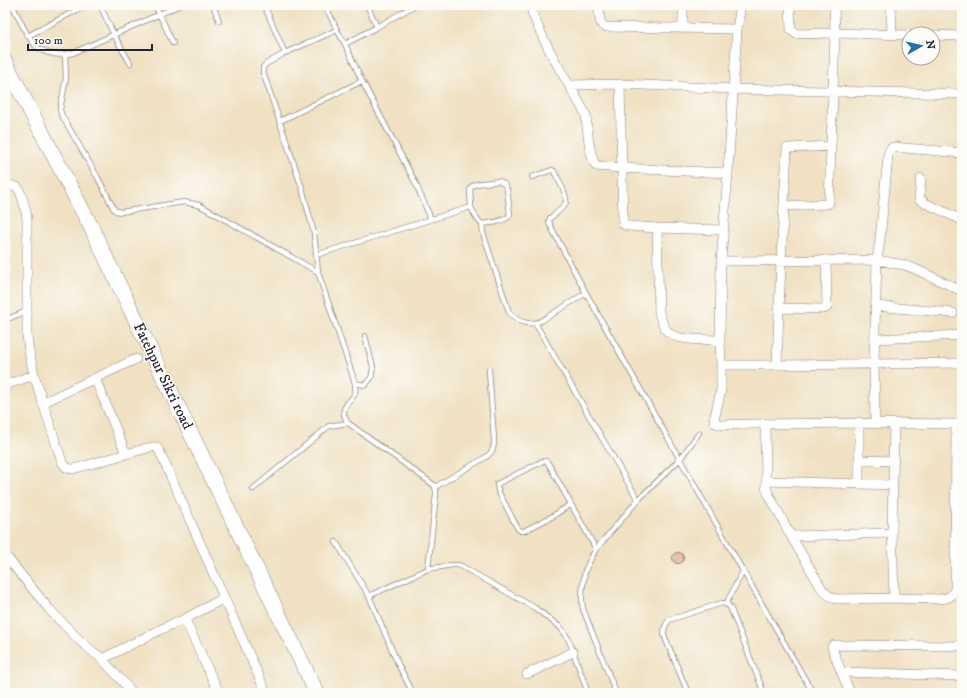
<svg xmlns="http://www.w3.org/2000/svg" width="967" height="698" viewBox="0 0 967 698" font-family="'IM FELL DW Pica',serif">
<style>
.building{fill:#deae87}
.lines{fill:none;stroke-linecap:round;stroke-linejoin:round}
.lane-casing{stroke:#89827f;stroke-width:6}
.street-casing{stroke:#89827f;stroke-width:10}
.primary-casing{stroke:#89827f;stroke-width:16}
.lane{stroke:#fff;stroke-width:4.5}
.street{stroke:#fff;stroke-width:9}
.primary{stroke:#fff;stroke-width:15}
.labels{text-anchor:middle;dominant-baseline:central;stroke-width:3;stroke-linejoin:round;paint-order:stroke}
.street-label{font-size:15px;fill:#22223b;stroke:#fdfcf7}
</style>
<rect width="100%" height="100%" fill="#fdfcf7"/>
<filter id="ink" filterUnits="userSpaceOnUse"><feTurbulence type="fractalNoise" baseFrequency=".025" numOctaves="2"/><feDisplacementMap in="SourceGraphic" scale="8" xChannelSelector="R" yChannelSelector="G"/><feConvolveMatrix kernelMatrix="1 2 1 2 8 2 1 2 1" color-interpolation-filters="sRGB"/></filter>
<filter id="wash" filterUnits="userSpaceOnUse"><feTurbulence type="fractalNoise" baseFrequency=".012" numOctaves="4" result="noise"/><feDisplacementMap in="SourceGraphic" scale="16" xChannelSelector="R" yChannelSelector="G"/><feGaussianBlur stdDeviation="0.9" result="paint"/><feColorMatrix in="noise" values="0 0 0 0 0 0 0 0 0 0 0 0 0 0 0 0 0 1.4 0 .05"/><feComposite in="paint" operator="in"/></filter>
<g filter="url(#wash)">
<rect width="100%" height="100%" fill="#f0e1c3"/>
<g id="blocks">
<path class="building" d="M672.5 558a5.5 5.5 0 1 1 11 0a5.5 5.5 0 1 1-11 0Z"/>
</g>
</g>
<g filter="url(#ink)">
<use href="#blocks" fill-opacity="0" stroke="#89827f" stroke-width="1"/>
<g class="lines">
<defs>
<path id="lane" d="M12,5L28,36L86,5
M100,5L114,35L130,63
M155,5L173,43
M213,5L219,21
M264,5L285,53
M325,5L337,30L345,44L362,81L415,182L431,219
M367,5L377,27
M337,30L285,53L266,64L263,67V72L302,188L314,233L318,272L355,383
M28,36C31,39 33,43 36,46C46,55 61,56 73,53L180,5
M345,44L377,27L415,5
M65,55L66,78L60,109L61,114L98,178L114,209L116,211L121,212L184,202L199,205L210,211L318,272
M280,121L362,81
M471,207C474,213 476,220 482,224L483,233L509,312C517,322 529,326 541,321L586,293L550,225L549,221L550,218C554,215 565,207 566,202C568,196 557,177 554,171L552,170L532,177
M316,255L471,207L470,190L472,186L476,184L499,181L504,184L507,189L510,215C504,222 491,223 482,224
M586,293L743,571L813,693
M5,320L27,311
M535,323L638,500
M365,336L373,367L372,374L371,378L365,385L355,383C355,387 356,391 355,394C354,396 352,398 351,399C343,408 341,412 348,423L434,485L436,490V494L428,569
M435,487L486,457C493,452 494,448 494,440L489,370
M253,489L329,426L348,423
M571,504L553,516L524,531H521L518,529L498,491L497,484L543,461H546L548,463L596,549
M336,542L369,596L428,569L452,565H457L461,566L535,608L560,627L566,635L570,643L588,693
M369,596L398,664L413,693
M726,604L743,571
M616,693L583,609L582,601V593L585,571L591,558L596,549L638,500L680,459L699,433
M688,693L664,635C664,628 665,625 669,620L722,603L726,604L730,607L764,693"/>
<path id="street" d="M599,5L600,21L602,25L606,27L737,29
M741,5L737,29L728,173L721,261L720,340L721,365V390L714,420L715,423L722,425C802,422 882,423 962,424
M790,5L791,30L796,34L835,33L909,35
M891,5L892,34
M532,12C545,47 566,79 584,111L586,115C587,128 589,156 596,166L621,168L728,173
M683,29V5
M933,35L962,36
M620,84L623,222V224L628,226L657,228L723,230
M569,85L620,84L734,89L962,94
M921,178L919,199L925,203L962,220
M5,189C9,187 13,184 17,187C22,192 27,214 27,221V336L29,351L34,375L62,462C65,467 67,469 73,469L151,447C155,446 156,447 159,450L264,688L265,693
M784,206L827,204L829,203L833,91L835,33L834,5
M657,228L659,313C661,319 663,326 667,331C676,342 706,339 720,340
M721,261L877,260L904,265L913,268L962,291
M875,306L953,313
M779,308L824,309L827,307L826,260
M875,339L962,335
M721,365H777L962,363
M777,365L781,261L787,148H788L831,146
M95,378L126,454
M5,385L34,375
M42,403L136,359
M765,423L766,481V487L768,493L791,536L822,589C826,594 830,597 836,599L894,598L940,599C949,598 952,597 955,589L956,424
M875,423L874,363L877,260L880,239L888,157L889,151L893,147L962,153
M859,460L894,461
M766,481L893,485
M859,484V422
M791,536L892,533
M5,555L49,609L80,641L102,659L133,693
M894,598L892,533L894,423
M181,621L224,598
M102,659L176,622C181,621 184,620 187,624L219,693
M842,672L962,676
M527,674L573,652
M850,693L833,651L832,647L834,645L962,646"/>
<path id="primary" d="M5,62L89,223L288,634L317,693"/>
</defs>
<use href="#lane" class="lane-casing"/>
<use href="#street" class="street-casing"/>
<use href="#primary" class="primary-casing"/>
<use href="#lane" class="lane"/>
<use href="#street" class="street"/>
<use href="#primary" class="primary"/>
</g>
</g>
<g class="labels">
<g class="street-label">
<text transform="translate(163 376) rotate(64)">Fatehpur Sikri road</text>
</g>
</g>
<rect width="967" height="698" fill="none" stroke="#fdfcf7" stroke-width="20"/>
<g transform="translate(921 46) rotate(82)"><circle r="19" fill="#fdfcf7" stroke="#a5a5ac"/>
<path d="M0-3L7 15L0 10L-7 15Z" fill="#1f6fb2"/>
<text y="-6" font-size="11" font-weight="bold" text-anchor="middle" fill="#22223b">N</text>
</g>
<path d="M28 44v6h124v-6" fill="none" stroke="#22223b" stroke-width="2"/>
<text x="34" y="44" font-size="12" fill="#22223b" stroke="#fdfcf7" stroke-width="3" paint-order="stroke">100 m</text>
</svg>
